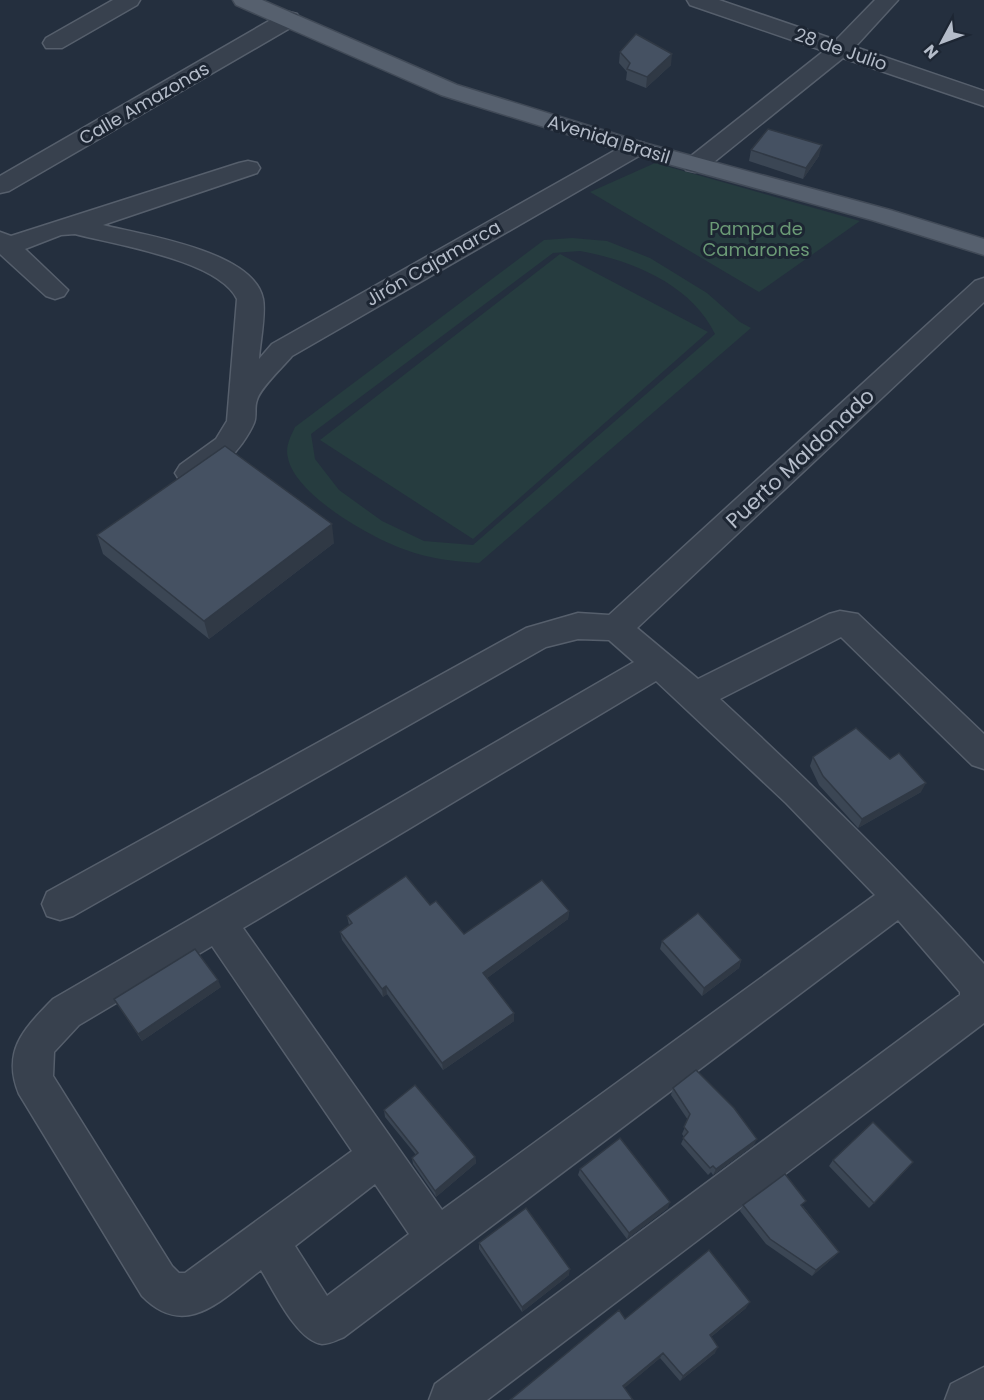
<svg xmlns="http://www.w3.org/2000/svg" width="984" height="1400" viewBox="0 0 984 1400" font-family="Poppins,sans-serif">
<style>
.green{fill:#263c3f;fill-rule:evenodd}
.lines{fill:none;stroke-linecap:round;stroke-linejoin:round}
.minor-casing{stroke:#565f6c;stroke-width:3}
.major-casing{stroke:#414a57;stroke-width:3}
.minor{fill:#38414e;fill-rule:evenodd}
.major{fill:#56606e;fill-rule:evenodd}
.wall{fill:#3b4654}
.shaded-wall{fill:#303945}
.building{fill:#455162;stroke:#303945;stroke-width:1.5}
.labels{text-anchor:middle;dominant-baseline:central;stroke-width:6;stroke-linejoin:round;paint-order:stroke}
.far-street-label{font-size:18px;fill:#b4bcc9;stroke:#1d2633}
.far-park-label{font-size:18px;fill:#6b9a76;stroke:#1d2633}
.street-label{font-size:21px;fill:#b4bcc9;stroke:#1d2633}
</style>
<rect width="100%" height="100%" fill="#242f3e"/>
<path class="green" d="M655,163L860,221L759,292L590,192Z
M572,238L607,241L650,258L707,293L740,322L751,328L479,563C454,561 429,559 406,550C373,539 295,495 288,458C285,447 290,438 295,427L544,240ZM580,251C631,260 691,284 715,334L473,545L424,541L382,521L339,490L315,459L311,434L553,253Z
M560,254L708,332L473,539L320,440Z"/>
<g class="lines">
<defs>
<path id="minor" d="M113,0H140L137,5L62,48H46L43,43L46,38Z
M687,0H719L836,40L875,0H898L855,47L984,91V106L843,58L704,170L695,172L686,170L683,165L686,160L824,51L690,5Z
M289,12L297,14L300,19L297,24L9,191L0,193V176L281,14Z
M636,141L644,143L648,148L644,153L292,356C283,367 260,388 257,400C254,407 257,416 254,423C244,447 208,489 180,481L175,473L180,465L216,439L227,421L237,299C218,260 116,245 75,234L61,235L25,249L68,290L64,296L55,299L46,296L0,254V232L11,236L239,163L248,161L257,163L260,168L257,173L103,225C143,235 254,251 263,299C266,314 260,343 259,359L272,344L628,143Z
M984,278V302L637,628L698,679L829,614L840,611L858,614L984,734V769L972,765L841,637L720,699C812,784 901,871 984,964V1023L487,1400H429L435,1384L960,995V992L898,920L344,1337C337,1340 330,1344 322,1344C297,1341 274,1291 261,1270C222,1299 186,1341 142,1296L19,1094C1,1050 25,1028 53,999L634,662L609,640L578,639L546,647L73,916L60,920L47,916L42,904L47,892L526,628L578,613L609,615L975,281ZM656,681L786,803L875,895L442,1210L243,928ZM212,946L352,1151L185,1273H179L172,1266L53,1076L54,1052L79,1025ZM375,1184L409,1234L327,1296L295,1246Z
M984,1367V1400H945L951,1384Z"/>
<path id="major" d="M233,0H262L457,85L644,143L890,210L984,239V255L872,220L628,153L441,95L236,5Z"/>
</defs>
<use href="#minor" class="minor-casing"/>
<use href="#major" class="major-casing"/>
<use href="#minor" class="minor"/>
<use href="#major" class="major"/>
</g>
<path class="wall" d="M620,52L671,65L646,88L626,80L627,72L619,63Z
M751,150L819,156L803,179L749,161Z
M97,535L334,543L209,639L103,554Z
M813,757L921,792L858,828L819,785L810,766Z
M430,905L464,934L569,911L568,919L487,978L514,1021L443,1070L387,994L383,997L342,940L340,932L349,925L347,916Z
M662,941L741,960L739,968L702,996L660,949Z
M221,987L142,1041L114,999Z
M673,1088L754,1145L713,1175L711,1172L708,1175L681,1144L684,1137L682,1134L688,1120L671,1095Z
M384,1110L475,1157L476,1163L436,1197L413,1164L412,1158L416,1155L385,1117Z
M833,1160L908,1168L869,1208L829,1166Z
M580,1169L668,1208L627,1239L578,1175Z
M743,1205L803,1206L839,1252L834,1257L812,1276L766,1244L740,1211Z
M479,1243L569,1275L522,1312L479,1249Z
M746,1308L711,1337L715,1353L680,1381L660,1358L624,1388L510,1400L625,1319Z"/>
<path class="shaded-wall" d="M672,54L671,65L646,88L647,77Z
M822,145L819,156L803,179L806,168Z
M332,524L334,543L209,639L204,621Z
M926,783L921,792L858,828L862,819Z
M569,911L568,919L483,981V973Z
M741,960L739,968L702,996L704,988Z
M218,980L221,987L142,1041L138,1034Z
M386,986L387,994L383,997L382,989Z
M514,1013V1021L443,1070L442,1063Z
M757,1139L754,1145L713,1175L716,1169Z
M475,1157L476,1163L436,1197L435,1191Z
M670,1202L668,1208L627,1239L629,1233Z
M839,1252L834,1257L812,1276L816,1270Z
M570,1269L569,1275L522,1312V1307Z
M750,1302L746,1308L706,1341L710,1335Z
M718,1347L715,1353L680,1381L683,1376Z
M663,1353L660,1358L621,1391L623,1386Z"/>
<path class="building" d="M636,34L672,54L647,77L627,69L630,63L620,52Z
M768,129L822,145L806,168L751,150Z
M225,446L332,524L204,621L97,535Z
M856,728L890,759L899,753L926,783L862,819L823,776L813,757Z
M406,876L430,905L436,901L464,934L542,880L569,911L483,973L514,1013L442,1063L386,986L382,989L340,932L352,923L347,916Z
M698,913L741,960L704,988L662,941Z
M195,949L218,980L138,1034L114,999Z
M696,1070L734,1108L757,1139L716,1169L713,1166L710,1168L683,1138L688,1132L684,1127L690,1114L673,1088Z
M415,1085L475,1157L435,1191L412,1158L418,1153L384,1110Z
M873,1122L913,1162L874,1203L833,1160Z
M620,1138L670,1202L629,1233L580,1169Z
M785,1174L806,1201L801,1205L839,1252L816,1270L770,1239L743,1205Z
M526,1208L570,1269L522,1307L479,1243Z
M709,1250L750,1302L710,1335L718,1347L683,1376L663,1353L623,1386L633,1400H510L619,1310L625,1319Z"/>
<g class="labels">
<g class="far-street-label">
<text transform="translate(841 49) rotate(19)">28 de Julio</text>
<text transform="translate(144 103) rotate(-30)">Calle Amazonas</text>
<text transform="translate(609 139) rotate(17)">Avenida Brasil</text>
<text transform="translate(433 263) rotate(-30)">Jirón Cajamarca</text>
</g>
<g class="far-park-label">
<text x="756" y="228">Pampa de<tspan x="756" dy="21">Camarones</tspan></text>
</g>
<g class="street-label">
<text transform="translate(800 458) rotate(-43)">Puerto Maldonado</text>
</g>
</g>
<g transform="translate(942 42) rotate(229)" stroke="#1d2633" stroke-width="4.5" paint-order="stroke">
<path d="M0-4.5L10 22L0 15L-10 22Z" fill="#b4bcc9"/>
<text y="-9" font-size="16" font-weight="bold" text-anchor="middle" fill="#b4bcc9">N</text>
</g>
</svg>
